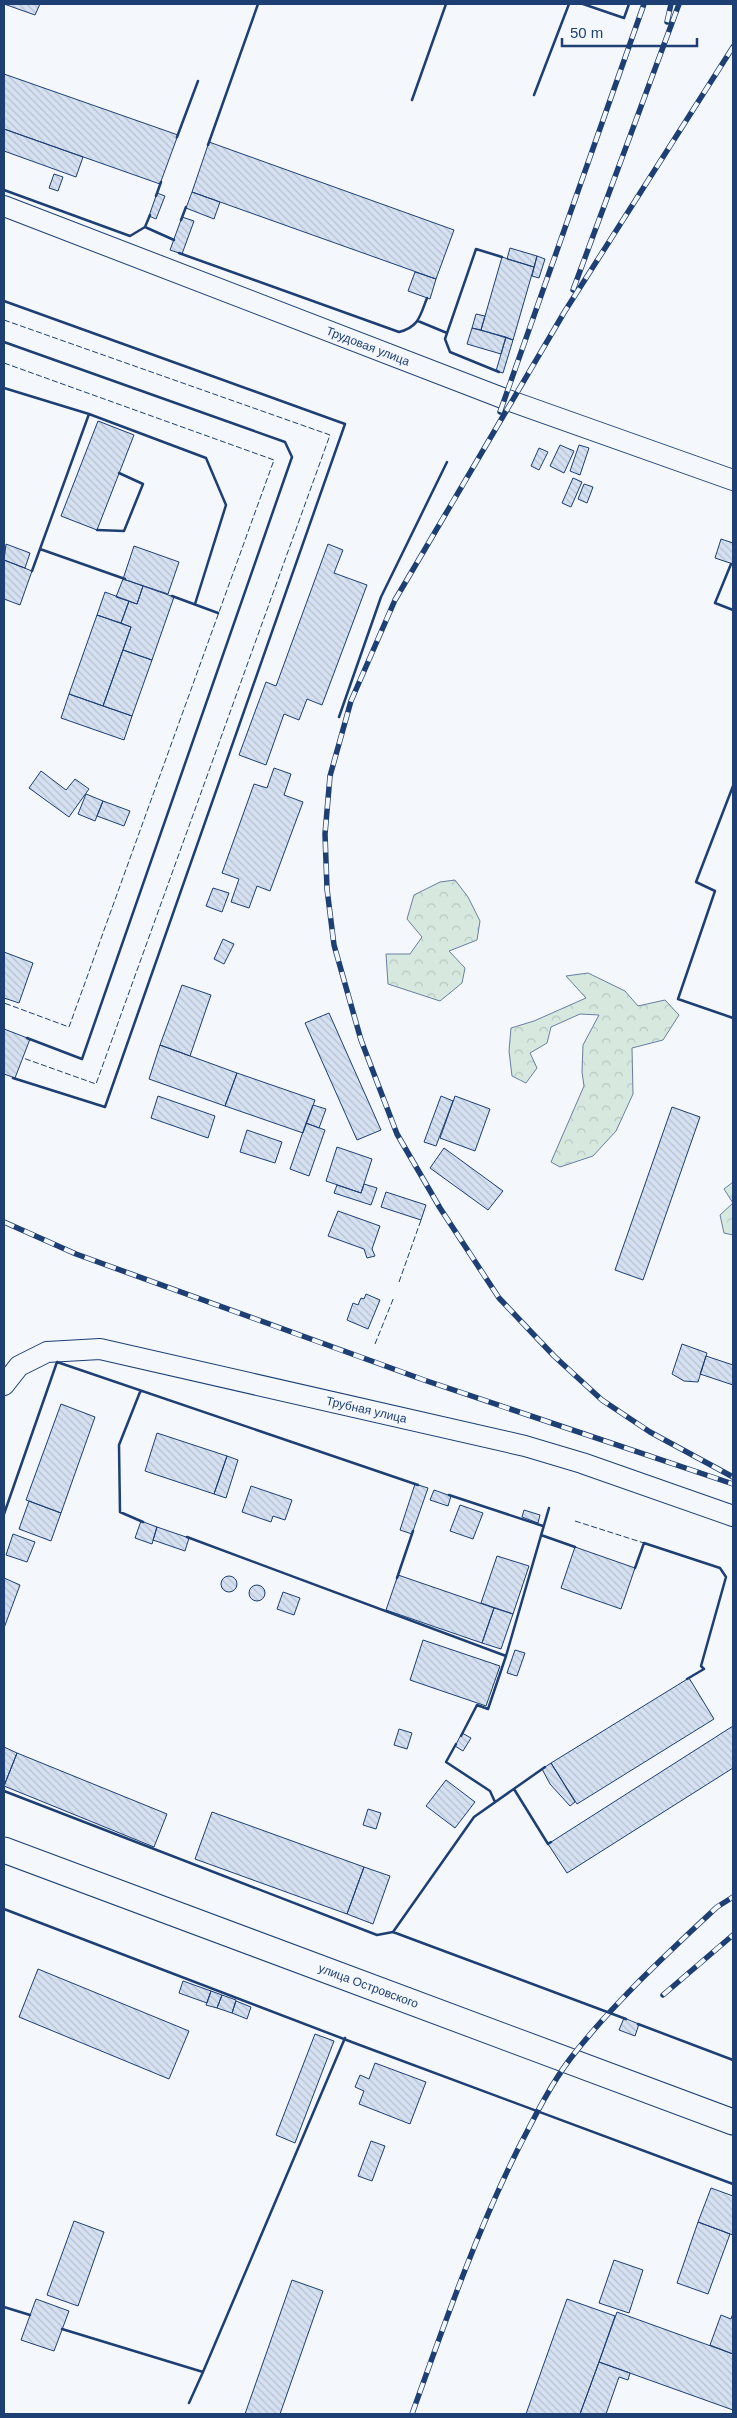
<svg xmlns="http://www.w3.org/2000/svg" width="737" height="2418" viewBox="0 0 737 2418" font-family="Helvetica,sans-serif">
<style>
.forest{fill:url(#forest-crowns);stroke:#687fa3}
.building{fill:url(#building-back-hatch);stroke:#1d3f73}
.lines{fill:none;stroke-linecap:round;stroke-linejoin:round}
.minor-casing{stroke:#1d3f73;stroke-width:22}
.major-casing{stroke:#1d3f73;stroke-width:27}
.minor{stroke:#f4f7fb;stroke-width:20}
.major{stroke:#f4f7fb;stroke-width:25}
.rail-casing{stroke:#1d3f73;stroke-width:5.5}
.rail{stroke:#f4f7fb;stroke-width:4;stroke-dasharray:11;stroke-linecap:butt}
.fence{stroke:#1d3f73;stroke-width:1;stroke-dasharray:6 2.5;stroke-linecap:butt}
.wall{stroke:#1d3f73;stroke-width:2.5}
.labels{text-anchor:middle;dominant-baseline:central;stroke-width:4;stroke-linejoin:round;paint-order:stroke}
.street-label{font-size:12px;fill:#1d3f73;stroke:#f4f7fb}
</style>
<defs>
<pattern id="forest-crowns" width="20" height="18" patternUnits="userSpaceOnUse" patternTransform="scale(1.25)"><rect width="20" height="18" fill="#d7e8df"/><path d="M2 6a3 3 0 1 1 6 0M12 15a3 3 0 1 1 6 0" fill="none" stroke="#b8c8c3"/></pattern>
<pattern id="building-back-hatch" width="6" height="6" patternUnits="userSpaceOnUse" patternTransform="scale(1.25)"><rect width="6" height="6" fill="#d5e0f0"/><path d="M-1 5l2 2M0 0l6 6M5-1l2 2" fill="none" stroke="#b6c1d1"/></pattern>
</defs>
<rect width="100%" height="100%" fill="#f4f7fb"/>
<path class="forest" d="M455,880L468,897L480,921L477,940L449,951L465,968L462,983L440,1001L388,984L386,954H410L422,937L407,919L414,895L440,882Z
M588,973L625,991L638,1006L665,1000L679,1015L663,1040L632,1048L633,1094L616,1131L593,1156L560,1167L551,1162L584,1086L582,1072L583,1045L599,1015L580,1014L551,1027L547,1043L530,1053L537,1068L526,1083L512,1076L509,1051L511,1028L534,1021L586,998L566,976Z
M733,1182V1235L724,1233L720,1215L733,1203L724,1189Z"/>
<path class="building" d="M4,4H40L35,15Z
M4,74L178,135L160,184L4,129Z
M4,129L83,157L76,177L4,151Z
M209,142L454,230L436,279L192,192Z
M54,174L63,177L58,191L49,188Z
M192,192L220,202L214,219L186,208Z
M157,193L165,196L156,219L149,216Z
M182,217L194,221L182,254L170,250Z
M510,248L537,256L534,267L507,259Z
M537,256L545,259L539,278L532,276Z
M502,257L534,267L513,340L481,330Z
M415,272L436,279L430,299L408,291Z
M476,314L485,316L481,330L472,328Z
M472,328L506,337L501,354L467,344Z
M506,337L513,340L503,373L496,371Z
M98,421L134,435L97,530L61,516Z
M560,445L574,451L564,473L550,466Z
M579,445L589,448L580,475L570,471Z
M539,448L548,452L539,470L531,466Z
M573,478L582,482L571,507L562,503Z
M584,484L593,487L587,503L578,499Z
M721,539L733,543V564L715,558Z
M6,544L30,553L25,568L4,560Z
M328,544L343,550L334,573L367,585L322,705L307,699L299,720L284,714L266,765L239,755L266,682L276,686Z
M134,546L179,562L168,594L123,579Z
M4,560L32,571L20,605L4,599Z
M123,579L143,586L137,604L116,597Z
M143,586L174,597L152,660L123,650L131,627L121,623L129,601L137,604Z
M105,592L129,601L121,623L97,615Z
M97,615L131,627L103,706L69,694Z
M123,650L152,660L132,716L103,706Z
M69,694L132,716L124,740L61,718Z
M274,768L291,774L284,795L303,802L270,891L257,886L249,908L231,902L239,879L222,873L254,784L267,788Z
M41,771L66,790L75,779L89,789L69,817L29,788Z
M86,794L103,801L95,821L78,814Z
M103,801L130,811L124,826L97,816Z
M213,888L229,893L222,912L206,906Z
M223,939L234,944L224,964L214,959Z
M4,952L33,963L19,1003L4,998Z
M182,985L211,995L190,1056L160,1045Z
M329,1013L381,1130L357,1140L305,1023Z
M4,1029L30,1039L15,1078L4,1074Z
M160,1045L237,1073L225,1106L149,1079Z
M237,1073L315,1100L303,1133L225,1106Z
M158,1096L215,1116L208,1138L151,1118Z
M441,1096L453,1101L436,1146L424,1142Z
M455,1096L490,1109L475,1151L440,1138Z
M313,1105L326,1109L319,1128L306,1123Z
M672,1107L700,1117L643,1280L615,1270Z
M306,1123L325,1130L309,1176L290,1169Z
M247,1130L282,1142L275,1163L240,1152Z
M337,1147L372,1159L361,1193L326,1181Z
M444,1148L503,1191L488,1210L430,1168Z
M364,1184L377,1188L371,1205L334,1193L337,1185L361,1193Z
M386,1192L426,1205L421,1220L381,1207Z
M338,1211L380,1226L372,1249L375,1256L367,1258L364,1249L328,1236Z
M366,1294L380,1300L368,1329L347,1320L353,1303L358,1305L361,1298L364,1299Z
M682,1344L707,1353L698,1382L684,1381L672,1374Z
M706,1356L733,1365V1385L700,1374Z
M61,1404L95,1417L61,1513L26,1500Z
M157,1433L227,1456L214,1494L145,1471Z
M227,1456L238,1460L226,1498L214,1494Z
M415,1484L428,1488L412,1534L400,1530Z
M251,1486L292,1500L285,1520L273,1516L271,1522L242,1512Z
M434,1490L451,1496L448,1506L430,1500Z
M29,1501L61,1513L51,1541L19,1529Z
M460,1505L483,1513L473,1539L450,1531Z
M524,1510L540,1515L538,1523L522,1517Z
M141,1521L157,1527L152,1544L135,1538Z
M157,1527L189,1538L185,1551L153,1540Z
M13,1534L35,1542L27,1562L6,1555Z
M575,1547L635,1568L621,1609L561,1588Z
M497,1556L529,1566L513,1614L481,1603Z
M398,1575L494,1608L482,1643L386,1610Z
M221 1584a8 8 0 1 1 16 0a8 8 0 1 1-16 0Z
M4,1578L20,1585L4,1628Z
M249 1593a8 8 0 1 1 16 0a8 8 0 1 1-16 0Z
M283,1592L300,1598L294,1615L277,1609Z
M494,1608L513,1614L501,1649L482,1643Z
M423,1640L500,1666L486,1706L410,1680Z
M515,1650L525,1653L517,1676L507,1673Z
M689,1678L714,1719L577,1804L551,1763Z
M733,1726V1768L567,1873L548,1844Z
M399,1729L412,1733L407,1749L394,1745Z
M462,1733L471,1738L463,1751L455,1746Z
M4,1747L17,1753L4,1786Z
M17,1753L167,1814L154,1847L4,1786Z
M551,1763L575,1802L570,1806L550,1784L542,1769Z
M446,1780L475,1802L455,1828L426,1806Z
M368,1809L381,1813L376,1829L363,1825Z
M212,1812L364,1867L347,1914L195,1859Z
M364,1867L390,1876L373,1924L347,1914Z
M38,1969L189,2031L169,2079L19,2017Z
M183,1981L211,1991L207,2003L179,1993Z
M211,1991L222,1995L217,2008L206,2005Z
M222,1995L236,2000L232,2013L217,2008Z
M236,2001L251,2007L247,2019L232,2013Z
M624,2018L639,2024L635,2036L619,2030Z
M315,2034L334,2041L295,2143L276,2135Z
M375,2063L426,2082L410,2124L359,2104L364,2091L355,2087L360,2075L369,2079Z
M371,2141L385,2146L372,2181L358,2176Z
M711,2188L733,2196V2235L698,2222Z
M74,2221L104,2232L78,2306L47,2295Z
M698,2222L730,2234L708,2294L677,2283Z
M614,2260L643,2270L629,2313L599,2303Z
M292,2280L323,2291L280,2414H245Z
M36,2299L69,2311L54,2351L21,2340Z
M567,2299L615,2316L599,2362L580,2414H526Z
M617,2312L733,2354V2410L599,2362Z
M733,2313V2354L710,2345L721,2315L731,2319Z
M599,2362L630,2373L628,2380L619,2377L606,2414H580Z"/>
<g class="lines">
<defs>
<g id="minor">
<path id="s1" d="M4,206L505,399L733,480"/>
<path id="s2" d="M4,1385L19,1366L47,1352L100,1349L525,1446L582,1463L733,1516"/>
</g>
<g id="major">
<path id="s3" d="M4,1850L733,2122"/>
</g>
</defs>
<use href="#minor" class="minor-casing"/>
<use href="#major" class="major-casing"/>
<use href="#minor" class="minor"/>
<use href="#major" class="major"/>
<defs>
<path id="rail" d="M667,22L671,4
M733,47L565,311L395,600L351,701L330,776L325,834L327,889L334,945L361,1040L397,1134L440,1208L499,1298L554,1356L602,1400L650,1432L733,1477
M573,290L679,4
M500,412L644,4
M4,1222L76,1254L424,1380L733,1484
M663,1995L733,1935
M412,2414C444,2325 475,2236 517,2151C533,2120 549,2087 570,2059C614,2002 665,1956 717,1907L733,1897"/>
</defs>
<use href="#rail" class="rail-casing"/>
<use href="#rail" class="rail"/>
<path class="fence" d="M4,320L330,435L96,1084L23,1058
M4,363L274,460L69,1027L4,1003
M399,1282L421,1220
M375,1344L394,1297
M575,1521L644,1543"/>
<path class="wall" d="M583,4L624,18L629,4
M534,95L569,4
M412,100L446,4
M177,137L198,81
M208,145L258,4
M4,190L130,236L145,227L150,215
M156,196L161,182
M181,220L186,207
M145,227L174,240
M179,253L399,332C419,327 420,316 427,298
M4,301L345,424L105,1107L13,1078
M418,321L447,333
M4,342L285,442L292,457L82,1059L27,1038
M499,372L450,352L445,339L476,249L502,257
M4,388L89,414L206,458L226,505L195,604
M97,530L124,531L143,484L119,473
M40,549L125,579
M733,564H731L715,603L733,610
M32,571L89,414
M172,596L218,613
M339,717L381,597L447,462
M733,786L696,882L715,891L678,999L733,1018
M140,1392L119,1445L120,1512L143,1522
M449,1495L543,1526
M4,1514L57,1362L418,1485
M541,1535L575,1547
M187,1537L506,1656
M635,1568L644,1543L720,1568L726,1577L701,1666L704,1669L687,1679
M397,1578L413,1531
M461,1736L477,1705L488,1709L506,1656L549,1508
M456,1744L446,1762L490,1791L495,1802
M514,1789L548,1844L551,1842
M4,1791L377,1935L393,1932L626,2019
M4,1909L357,2044L733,2184
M393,1932L474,1817L545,1767
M638,2024L733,2060
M4,2307L30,2315
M62,2329L203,2372L345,2038
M189,2403L203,2372"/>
</g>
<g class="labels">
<g class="street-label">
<text stroke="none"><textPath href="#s1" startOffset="390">Трудовая улица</textPath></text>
<text stroke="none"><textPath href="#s2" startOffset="382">Трубная улица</textPath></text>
<text stroke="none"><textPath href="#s3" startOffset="389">улица Островского</textPath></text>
</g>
</g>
<rect width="737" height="2418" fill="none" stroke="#1d3f73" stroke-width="10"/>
<path d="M562 38v8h135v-8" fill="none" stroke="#1d3f73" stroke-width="2.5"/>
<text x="570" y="38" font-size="15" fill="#1d3f73" stroke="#f4f7fb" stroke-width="4" paint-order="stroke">50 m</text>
</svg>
